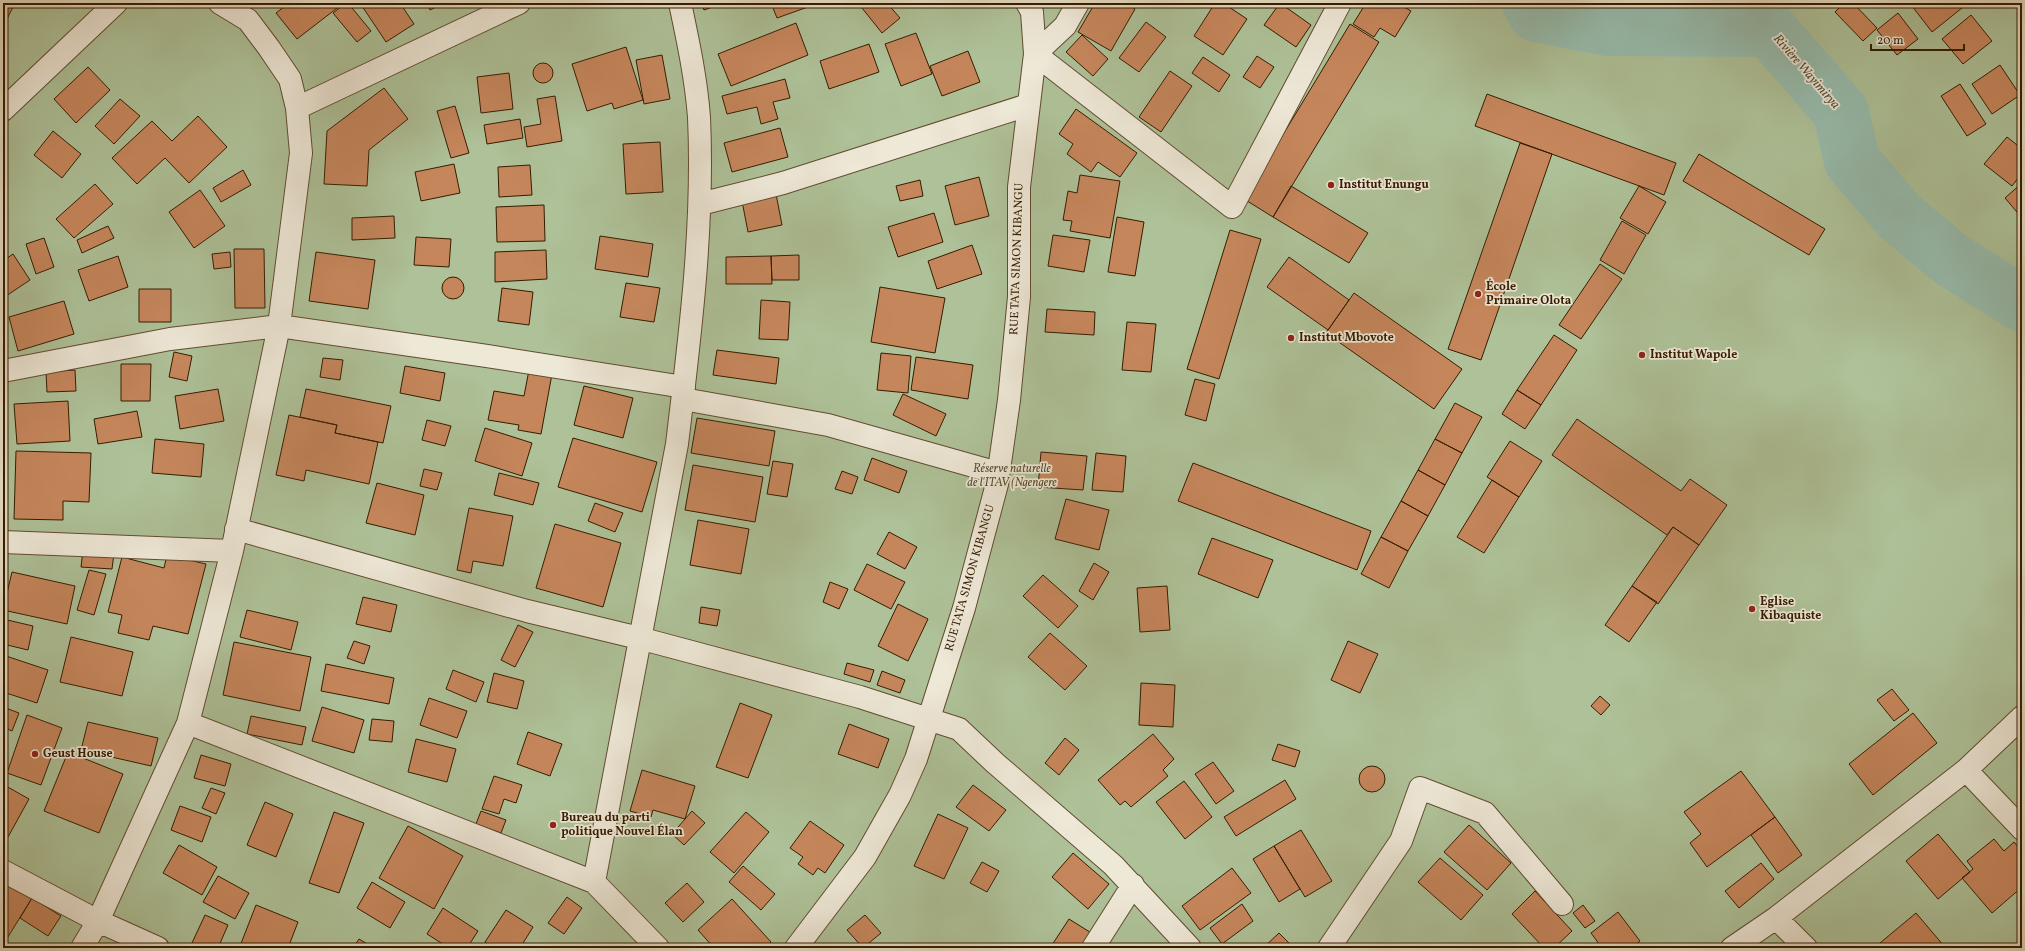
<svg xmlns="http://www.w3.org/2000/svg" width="2025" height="951" viewBox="0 0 2025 951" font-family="Vollkorn,serif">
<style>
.green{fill:#aec198;stroke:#716e4c}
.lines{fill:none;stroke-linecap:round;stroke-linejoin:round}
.river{stroke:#97bcad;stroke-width:56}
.building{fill:#c6865c;stroke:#341c00}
.street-casing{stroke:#604c30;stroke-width:24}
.street{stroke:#eee8d7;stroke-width:22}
.poi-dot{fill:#8f2418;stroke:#eee8d7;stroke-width:1.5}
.labels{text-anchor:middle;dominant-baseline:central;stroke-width:3.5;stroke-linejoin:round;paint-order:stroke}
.poi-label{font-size:12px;font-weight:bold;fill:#341c00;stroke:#eee8d7;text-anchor:start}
.street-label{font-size:12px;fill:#341c00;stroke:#eee8d7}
.park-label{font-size:12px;font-style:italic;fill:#594e2e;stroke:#eee8d7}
.water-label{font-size:13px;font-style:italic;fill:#524c34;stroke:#eee8d7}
</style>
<rect width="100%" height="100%" fill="#e5dbc1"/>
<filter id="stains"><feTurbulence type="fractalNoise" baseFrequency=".005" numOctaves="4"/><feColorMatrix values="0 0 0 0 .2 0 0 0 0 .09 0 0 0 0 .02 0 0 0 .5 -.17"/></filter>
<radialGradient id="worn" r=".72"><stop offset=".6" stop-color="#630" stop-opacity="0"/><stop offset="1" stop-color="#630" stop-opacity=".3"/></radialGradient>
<path class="green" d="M3,3H2022V948H3Z"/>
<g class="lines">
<path class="river" d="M1530,3L1536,14L1608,28L1769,29L1841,112L1852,161L1899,216L1952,260L2022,304"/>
</g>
<path class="building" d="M3,3H15L7,19L3,18Z
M289,3H339L341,5L297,39L276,13Z
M346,3H348L371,31L357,42L333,13Z
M360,3H400L414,24L386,42Z
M427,3H444L430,10Z
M701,3H724L704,10Z
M771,3H819L777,18Z
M858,3H887L900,18L882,33Z
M1095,3H1125L1135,9L1111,51L1078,32Z
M1215,3H1223L1247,19L1223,55L1194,36Z
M1280,3L1311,25L1296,47L1264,25Z
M1366,3H1397L1411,11L1395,37L1380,28L1374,37L1353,24Z
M1844,3H1853L1877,28L1863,41L1835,12Z
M1916,3H1966L1967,4L1932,32L1912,6Z
M1898,13L1918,39L1897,55L1877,30Z
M1971,15L1992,41L1963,64L1942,39Z
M1146,22L1166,37L1139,72L1119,58Z
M796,23L808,55L731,86L718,54Z
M1350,24L1379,42L1273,217L1244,199Z
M916,33L932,74L901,86L885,44Z
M1082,35L1108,59L1093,76L1066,52Z
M869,44L879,72L829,89L820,61Z
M626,47L643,100L614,109L612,103L587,111L572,64Z
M968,51L980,82L942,96L930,66Z
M662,55L670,99L644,104L636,60Z
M1257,56L1274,67L1260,88L1243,77Z
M1203,57L1230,75L1219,92L1192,73Z
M533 73a10 10 0 1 1 20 0a10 10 0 1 1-20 0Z
M2000,65L2020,95L1992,114L1972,84Z
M88,67L110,90L76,123L54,99Z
M1170,71L1192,86L1161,132L1139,117Z
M509,73L513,109L481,113L477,77Z
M785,79L790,98L773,102L778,119L761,124L757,107L727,114L722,96Z
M1960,84L1986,124L1967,136L1941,96Z
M384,88L408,119L369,150L367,186L324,184L327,131Z
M1487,94L1676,163L1664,195L1475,126Z
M555,96L562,141L527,147L524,127L541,124L537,99Z
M120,99L140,116L114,144L95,126Z
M455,106L469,153L451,158L437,111Z
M1076,109L1137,153L1120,177L1098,162L1091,172L1067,154L1073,144L1059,134Z
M198,116L227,147L189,183L165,158L137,184L112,158L152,121L172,141Z
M520,119L523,138L487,144L484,125Z
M780,128L788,157L732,172L724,143Z
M53,131L81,154L62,178L34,155Z
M2007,137L2022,149V173L2012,186L1984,164Z
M660,142L663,192L626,194L623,144Z
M1520,143L1552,154L1481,360L1448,349Z
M1699,154L1825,229L1809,255L1683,181Z
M454,164L460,193L421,201L415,172Z
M530,165L532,195L499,197L498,167Z
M243,170L251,185L221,202L213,188Z
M1080,175L1120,181L1110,238L1070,231L1072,221L1063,220L1068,191L1077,193Z
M979,177L989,216L955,225L945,186Z
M920,180L923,196L900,201L896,186Z
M2022,183V218L2005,198Z
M95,184L113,204L74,238L56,219Z
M1291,186L1368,233L1349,263L1273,217Z
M1639,186L1666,202L1648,234L1620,218Z
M200,190L225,226L194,248L169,212Z
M776,194L782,225L748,232L742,201Z
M544,205L545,241L497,242L496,207Z
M934,213L943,242L898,257L888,227Z
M394,216L395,238L352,240V218Z
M1117,217L1144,222L1135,276L1108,272Z
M1622,221L1646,235L1624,274L1600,260Z
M108,226L114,238L82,253L77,240Z
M1230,230L1261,239L1219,379L1187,369Z
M1053,235L1090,240L1084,272L1048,266Z
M600,236L653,244L648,277L595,269Z
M416,237L451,239L449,267L414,265Z
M44,238L54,267L36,274L26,244Z
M972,245L982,274L937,289L928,261Z
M234,249H264L265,308H235Z
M546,250L547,279L495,282V252Z
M230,252L231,267L214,269L212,254Z
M316,252L375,260L368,309L309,301Z
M13,254L30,280L3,298V261Z
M799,255V280H772L771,256Z
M118,256L128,287L89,301L78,270Z
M771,256L772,284H726V257Z
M1289,257L1349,300L1328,330L1267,287Z
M1600,264L1622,279L1581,339L1559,325Z
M442 288a11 11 0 1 1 22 0a11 11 0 1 1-22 0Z
M626,283L660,288L654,322L620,317Z
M880,287L945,298L935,353L871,342Z
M502,288L533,292L529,325L498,321Z
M139,289H171V322H139Z
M1354,293L1462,369L1434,409L1326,333Z
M761,300L790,302L788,340L759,339Z
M64,301L74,334L18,351L9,317Z
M1047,309L1095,312L1094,335L1045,332Z
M1127,322L1156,324L1151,372L1122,370Z
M1554,335L1577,350L1541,405L1517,390Z
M717,350L779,358L776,384L713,375Z
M174,352L192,356L187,381L169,377Z
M881,353L911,356L908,393L877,390Z
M916,357L973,365L968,399L911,390Z
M323,358L343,360L340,380L320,377Z
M121,364H151L150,401H121Z
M405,366L445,373L440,401L400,393Z
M75,370L76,391L47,392L46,372Z
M529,370L552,374L541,434L518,430L519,425L488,420L494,391L524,396Z
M1195,379L1215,384L1206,421L1185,415Z
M584,386L633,398L623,438L574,425Z
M218,389L224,421L180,429L175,396Z
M306,389L391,406L383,443L335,433L337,425L300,417Z
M1517,390L1541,405L1525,429L1502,414Z
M903,394L946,414L936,436L893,415Z
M68,401L70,441L17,444L14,404Z
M1455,403L1482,417L1462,453L1435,439Z
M137,411L142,437L98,444L94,419Z
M289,415L337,425L335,433L378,442L369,484L306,470L304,481L276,475Z
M697,418L775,431L769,466L691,453Z
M1577,419L1681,491L1690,479L1727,505L1699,545L1673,527L1667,535L1552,455Z
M427,420L451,426L445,446L422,440Z
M485,428L532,443L522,476L475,461Z
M573,438L657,462L642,512L558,487Z
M155,439L204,444L201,477L152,473Z
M1435,439L1462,453L1445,485L1418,470Z
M1510,441L1542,461L1519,497L1487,477Z
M16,451L91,453L89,502L63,501V520L14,519Z
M1041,452L1087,456L1083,490L1038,487Z
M1096,453L1126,456L1123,492L1092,490Z
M872,458L907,471L899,493L864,480Z
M773,461L793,464L787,497L767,494Z
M1193,463L1371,531L1357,570L1178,501Z
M693,465L763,477L755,522L685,510Z
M424,469L442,473L437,490L420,486Z
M1418,470L1445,485L1428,516L1401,501Z
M842,471L858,477L852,494L835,489Z
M499,473L539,483L533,505L494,495Z
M1492,480L1519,497L1484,553L1457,537Z
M377,483L424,495L415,535L366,523Z
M1066,499L1109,510L1099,550L1055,539Z
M1401,501L1428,516L1408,551L1381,537Z
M595,503L623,513L615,532L588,521Z
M469,508L513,516L503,566L473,561L471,573L457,570Z
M698,520L749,529L741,574L690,565Z
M555,524L621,543L603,607L536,588Z
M1673,527L1699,545L1658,604L1632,586Z
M889,532L917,547L905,569L877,554Z
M1381,537L1408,551L1389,588L1361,574Z
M1212,538L1273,560L1258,598L1198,574Z
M83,550L114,553L112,569L81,567Z
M167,555L206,564L188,634L153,626L149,640L118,633L122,615L108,612L122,557L164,568Z
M1094,563L1109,572L1093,600L1079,591Z
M867,564L905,582L891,609L854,590Z
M89,570L106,574L94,615L77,610Z
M12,572L75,586L67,624L3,610Z
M1043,575L1078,606L1058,628L1023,596Z
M830,582L848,589L839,609L823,602Z
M1167,586L1170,630L1140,632L1137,588Z
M1632,586L1657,602L1629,642L1605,625Z
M363,597L397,605L391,632L356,624Z
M898,604L928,619L908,661L878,646Z
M701,607L720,610L717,626L699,623Z
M247,610L298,622L291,650L240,637Z
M3,619L33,626L28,650L3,644Z
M518,625L533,632L515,667L501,660Z
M1050,633L1087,666L1065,690L1028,657Z
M71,637L133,652L122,696L60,682Z
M354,641L370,646L364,664L347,658Z
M1348,641L1378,654L1360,693L1331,680Z
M234,642L311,657L300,711L223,695Z
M3,655L48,670L37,703L3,692Z
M847,663L874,670L870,682L844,674Z
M326,664L394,678L389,704L321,691Z
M453,670L484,682L476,702L446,689Z
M882,671L905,680L900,693L877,685Z
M494,673L524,681L517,709L487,702Z
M1141,683L1175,685L1173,727L1139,725Z
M1892,689L1909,710L1894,721L1877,700Z
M1600,696L1610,705L1601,715L1591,706Z
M429,698L467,711L457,738L420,725Z
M740,703L772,715L748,778L716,767Z
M3,707L19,713L12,731L3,727Z
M322,707L364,720L354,753L312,741Z
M1913,713L1937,743L1873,795L1849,764Z
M27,715L62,728L41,785L7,773Z
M251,716L306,727L302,745L247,734Z
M372,719L394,721L392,742L369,740Z
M88,722L158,738L151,766L81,750Z
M849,724L889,739L878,768L838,754Z
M528,732L562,744L550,776L517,764Z
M1153,734L1174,759L1163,770L1168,776L1131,807L1125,801L1120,805L1098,780Z
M1065,738L1079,750L1059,775L1045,763Z
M416,739L456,749L447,782L408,772Z
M1278,744L1300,751L1295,767L1272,760Z
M68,752L123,774L99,833L44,811Z
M201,755L231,764L225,786L194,778Z
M1213,762L1234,791L1216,804L1195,774Z
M1359 779a13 13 0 1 1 26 0a13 13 0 1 1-26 0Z
M642,770L695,786L685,819L653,810L651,817L630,811Z
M1741,771L1775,817L1707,867L1690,843L1701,834L1684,812Z
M494,776L522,785L516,803L504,799L499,814L482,809Z
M1285,780L1296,799L1236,836L1224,817Z
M1184,781L1212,817L1185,839L1156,802Z
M973,785L1006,810L989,831L956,807Z
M6,786L29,799L8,837L3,835V790Z
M211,788L225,793L216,814L202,808Z
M265,802L293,814L276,857L247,845Z
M180,806L211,817L202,842L171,830Z
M481,811L506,820L501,833L476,824Z
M692,811L705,823L684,845L672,834Z
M334,812L364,823L339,893L309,883Z
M746,812L769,832L734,873L710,852Z
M938,814L968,828L944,879L914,866Z
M1775,817L1802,855L1778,873L1751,835Z
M810,821L844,845L825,873L818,868L813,875L798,864L803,857L790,848Z
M1469,825L1511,863L1487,890L1444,852Z
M408,826L463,856L434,909L379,878Z
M1301,830L1332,881L1305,897L1274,846Z
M1938,834L1970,872L1938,899L1906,861Z
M1994,839L2004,851L2014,842L2022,852V887L1992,913L1962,878L1973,869L1967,861Z
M179,845L217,867L202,895L163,873Z
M1274,846L1300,889L1279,902L1253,859Z
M1073,853L1109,884L1088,909L1052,877Z
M1440,858L1483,895L1461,920L1418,882Z
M982,862L999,871L987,892L970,883Z
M1761,863L1774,879L1739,908L1725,891Z
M743,866L775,894L761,910L729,882Z
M1232,868L1251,893L1200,930L1182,906Z
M218,876L249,893L235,919L203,902Z
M3,881L32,898L3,945Z
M372,882L405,902L390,928L357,908Z
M687,883L704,902L683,922L665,903Z
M1535,891L1572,931L1554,948H1544L1512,914Z
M567,897L582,908L564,934L548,923Z
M32,898L61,916L48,936L20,918Z
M732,899L771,942L765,948H714L698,930Z
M1242,904L1253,921L1222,944L1210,928Z
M256,905L298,922L288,948H247L240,946Z
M1583,905L1595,921L1585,928L1573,913Z
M443,908L478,931L467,948H449L427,934Z
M506,910L533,927L520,948H495L485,942Z
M1618,912L1640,941L1631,948H1602L1591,933Z
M1916,913L1944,946L1942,948H1874Z
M205,915L228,925L218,948H198L191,945Z
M865,915L881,933L863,948L847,930Z
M1069,919L1093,934L1084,948H1050Z
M1279,933L1294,948H1263Z
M359,939L374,948H353Z"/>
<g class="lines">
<defs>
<path id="street" d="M1035,54L1232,207L1340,3
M1035,54L1065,26L1078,3
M297,108L519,3
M3,110L116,3
M700,204L783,183L1028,105
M3,371L170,339L279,326L487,356L684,387
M683,399L828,425L998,473
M236,529L527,611L639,638L860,697L959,729L995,763L1113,865L1190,948
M3,542L232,551
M188,723L594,882
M1966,770L2022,829
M3,871L98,921L158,948
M1776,918L1806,948
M82,948L98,921L188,723L232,551L279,326L301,153L297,108L290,79L269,48L248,20L220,3
M658,948L594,882L677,444C690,336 704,226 699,117C696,78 688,41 680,3
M796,948L865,857L900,795L916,759L964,608L997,484L1009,400L1019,297V187L1035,54L1032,12L1027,3
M1093,948L1133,885
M1329,948L1401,841L1420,788L1485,813L1562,904
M1732,948L1776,918L1966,770L2022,717"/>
</defs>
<use href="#street" class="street-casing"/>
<use href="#street" class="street"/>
</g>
<g class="poi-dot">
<circle cx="1331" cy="185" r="4"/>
<circle cx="1478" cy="294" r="4"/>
<circle cx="1291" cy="338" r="4"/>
<circle cx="1642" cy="355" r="4"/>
<circle cx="1752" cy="609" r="4"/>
<circle cx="35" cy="754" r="4"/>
<circle cx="553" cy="825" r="4"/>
</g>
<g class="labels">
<g class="poi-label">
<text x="1339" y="185">Institut Enungu</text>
<text x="1486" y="287">École<tspan x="1486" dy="14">Primaire Olota</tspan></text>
<text x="1299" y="338">Institut Mbovote</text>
<text x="1650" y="355">Institut Wapole</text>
<text x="1760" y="602">Eglise<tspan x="1760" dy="14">Kibaquiste</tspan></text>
<text x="43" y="754">Geust House</text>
<text x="561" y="818">Bureau du parti<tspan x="561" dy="14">politique Nouvel Élan</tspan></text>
</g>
<g class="street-label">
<text transform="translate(1017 259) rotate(-88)">RUE TATA SIMON KIBANGU</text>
<text transform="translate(970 578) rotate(-74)">RUE TATA SIMON KIBANGU</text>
</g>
<g class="park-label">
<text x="1012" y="469">Réserve naturelle<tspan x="1012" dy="14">de l'ITAV (Ngengere</tspan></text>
</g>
<g class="water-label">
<text transform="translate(1806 72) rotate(49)">Rivière Wayimirya</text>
</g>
</g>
<rect width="2025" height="951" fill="none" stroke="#e5dbc1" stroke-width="16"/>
<rect x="4" y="4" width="2017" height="943" fill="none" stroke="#341c00" stroke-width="2"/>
<rect x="8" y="8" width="2009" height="935" fill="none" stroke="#341c00"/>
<path d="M1871 44v6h93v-6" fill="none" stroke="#341c00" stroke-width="2"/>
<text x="1877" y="44" font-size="12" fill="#341c00" stroke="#eee8d7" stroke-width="3" paint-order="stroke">20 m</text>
<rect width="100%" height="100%" filter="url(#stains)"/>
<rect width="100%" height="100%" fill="url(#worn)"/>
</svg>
